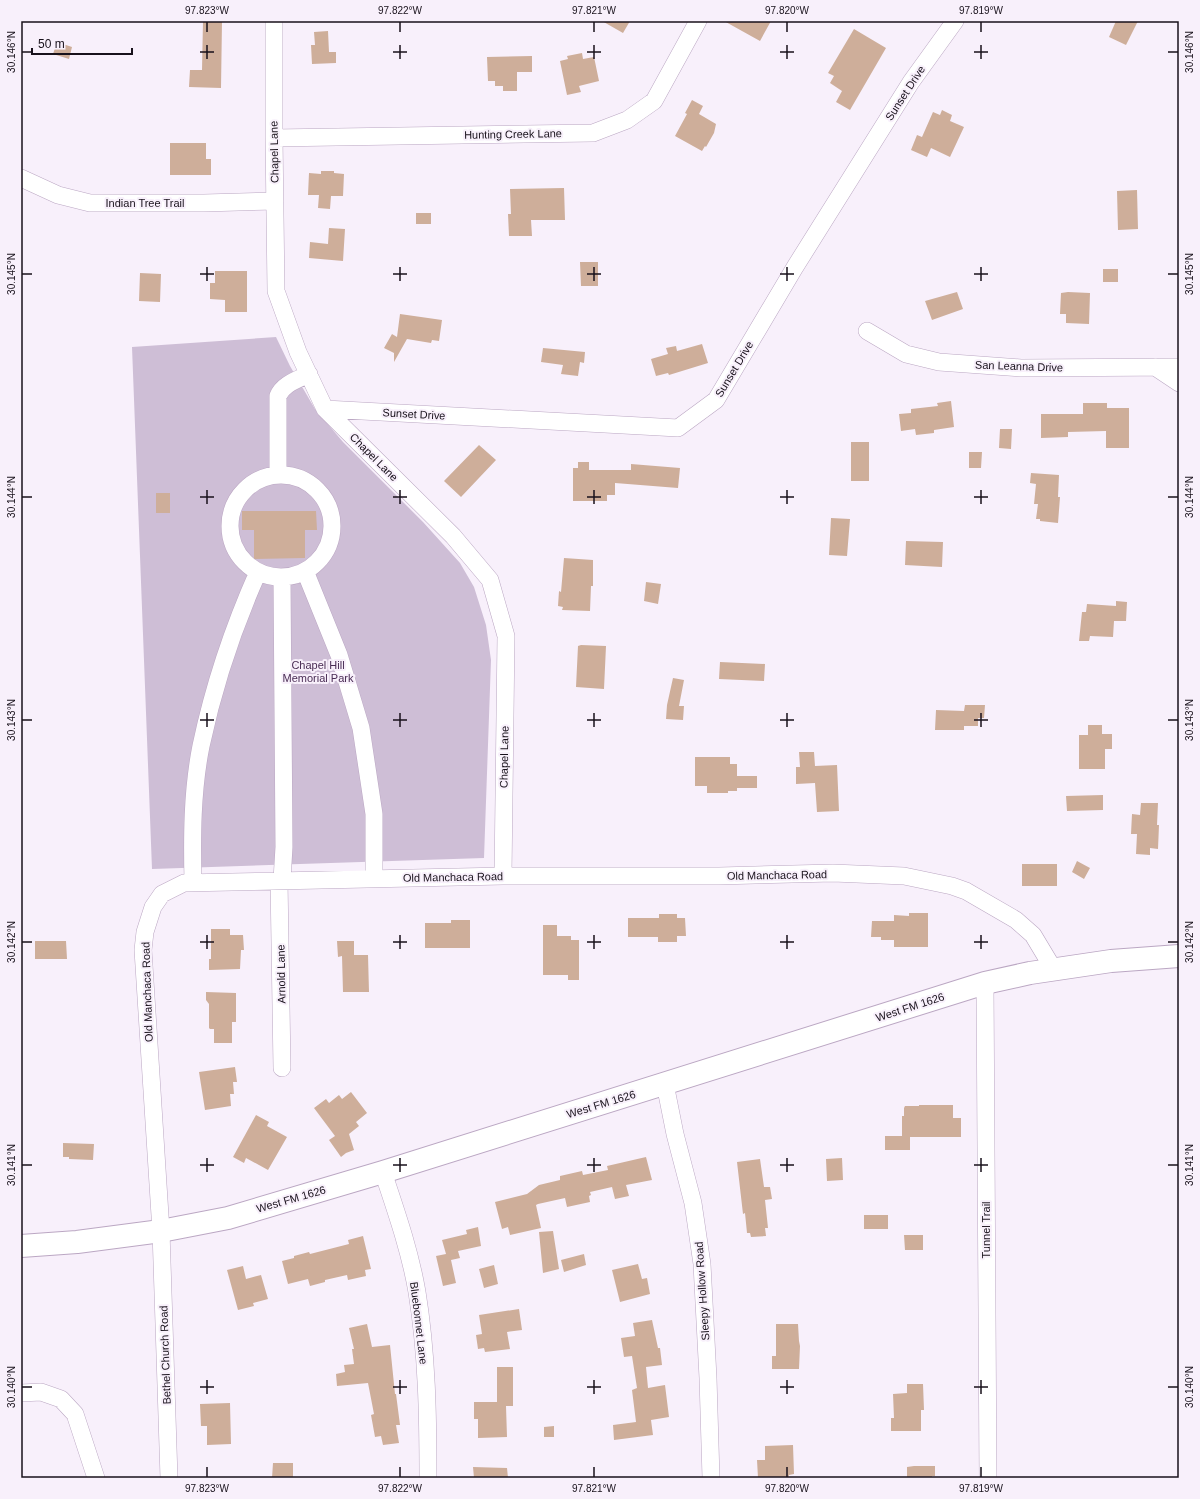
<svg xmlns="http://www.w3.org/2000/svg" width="1200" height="1499" viewBox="0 0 1200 1499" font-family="Arial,sans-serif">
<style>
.green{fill:#cebed6}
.building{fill:#ceae9a}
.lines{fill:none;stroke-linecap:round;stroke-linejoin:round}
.minor-casing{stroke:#bba7c3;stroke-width:18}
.major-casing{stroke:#bba7c3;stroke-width:24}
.minor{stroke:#fff;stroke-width:17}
.major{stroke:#fff;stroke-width:22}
.ticks{fill:none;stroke:#18111b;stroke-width:1.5}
.labels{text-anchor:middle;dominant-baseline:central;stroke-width:4;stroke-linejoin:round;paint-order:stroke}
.street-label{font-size:11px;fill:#18111b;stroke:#f8f0fb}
.park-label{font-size:11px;fill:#492c54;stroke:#f8f0fb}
.neatline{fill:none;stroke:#18111b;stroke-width:1.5}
.ticks-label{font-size:10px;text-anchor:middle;fill:#18111b}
</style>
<rect width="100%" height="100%" fill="#f8f0fb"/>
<path class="green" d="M276,337L290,366L315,409L343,442L423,522L460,563L474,587L486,625L491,660L484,858L152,869L132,347Z"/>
<path class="building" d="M203,21H222L221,88L189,87L190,70H202Z
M602,21H630L623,33Z
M724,21H771L760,41Z
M1116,21H1138L1126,45L1109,37Z
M854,29L886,48L850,110L836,102L842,91L830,83L834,76L828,73Z
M328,31L329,52H336V63L312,64L311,45H315L314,32Z
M57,42L72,47L69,59L53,54Z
M582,53L583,59L594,57L599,81L579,86L581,92L567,95L560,61L568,59L567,56Z
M532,56V72H517V91H503V86H495V81H488L487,57Z
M692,100L703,106L699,114L716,124L714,133L706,147L705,146L702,151L675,136L687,114L685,113Z
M942,110L952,115L950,121L964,127L950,157L931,148L927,157L911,150L917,135L922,137L933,112L940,115Z
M170,143H206V159H211V175H170Z
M321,171H334V173L344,174L343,196H331L330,209L318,208L319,195H308L309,173L321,174Z
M564,188L565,220H531L532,236H509L508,214H511L510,189Z
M1137,190L1138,229L1118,230L1117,191Z
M416,213H431V224H416Z
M329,228L345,229L343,261L309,258L310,242L328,244Z
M580,262H598V286H581Z
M1103,269H1118V282H1103Z
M215,271H247V312H225V300L210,299V283H215Z
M140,273L161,274L160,302L139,301Z
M957,292L963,309L932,320L925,301Z
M1068,292L1090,293L1089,324L1066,323V314H1060L1061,293Z
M400,314L442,320L439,341L432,340L431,343L407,339L394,362V353L384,348L392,334L397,337Z
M702,344L708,363L669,375L668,373L656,376L651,359L668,354L666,348L676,346L677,351Z
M543,348L585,352L584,363L580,362L578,376L561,374L563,365L541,362Z
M951,401L954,427L934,430V433L916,435L915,429L901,431L899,414L911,413V409L938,406L937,403Z
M1083,403H1107V408H1129V448H1106V431L1068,432V437L1041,438V414H1083Z
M1000,429H1012L1011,449L999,448Z
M851,442H869V481H851Z
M479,445L496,460L461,497L444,481Z
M969,452H982L981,468H969Z
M578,462H589V470H631V464L680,468L678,488L615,483V495H607V501H573V468H578Z
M1031,473L1059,475L1058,497H1060L1058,523L1040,521V519H1036L1038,504H1034L1036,484L1030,483Z
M156,493H170V513H156Z
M242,511H316L317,530H305V558L254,559V530H242Z
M831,518L850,519L847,556L829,555Z
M906,541L943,542L942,567L905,565Z
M564,558L593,560V586H591L590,611L562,610L563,607L558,606L559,591L561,592Z
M646,582L661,584L658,604L644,601Z
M1116,601L1127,602L1126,621H1114L1113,637L1090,636L1089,641H1079L1082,612H1086L1087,604L1116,606Z
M581,645L606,646L604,689L576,687L578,646Z
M720,662L765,664L764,681L719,679Z
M673,678L684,680L679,706H684L683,720L666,719L667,705Z
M965,705H985L984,718H978V726H964V730H935L936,710L964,711Z
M1088,725H1102V734H1112V749H1105V769H1079V735H1088Z
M799,752H814L815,766L837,765L839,811L817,812L815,783L796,784V767H800Z
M695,757H730V764H737V776H757V788H737V791H728V793H707V786H695Z
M1103,795V810L1067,811L1066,796Z
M1141,803H1158L1157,825H1159L1158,849L1150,848V855L1136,854L1137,834H1131L1132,814L1140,815Z
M1077,861L1090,868L1084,879L1072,872Z
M1022,864H1057V886H1022Z
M909,913H928V947H894V940H881V937H871L872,921H894V915L909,916Z
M659,914H677V918H685L686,936H677V942H658V937H628V918H659Z
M451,920H470V948H425V923H451Z
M543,925H557V936H571V940H579V980H568V975H543Z
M211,929H230V935H243L244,950H241L240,969L209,970V959H211Z
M35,941H66L67,959H35Z
M337,941H354V955H368L369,992H343L342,956L338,957Z
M206,992L236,993V1022H232V1043H214V1029H210L209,1028V1004L206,1000Z
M235,1067L237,1082H233L234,1094H230L231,1106L205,1110L199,1072Z
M351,1092L367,1113L356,1122L359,1126L349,1134L354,1150L346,1153L341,1157L329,1140L335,1136L314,1108L326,1099L329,1103L339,1095L342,1099Z
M919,1105H953V1118H961V1137H910V1150H885V1136H902V1116H904V1108L905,1106H919Z
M256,1115L269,1122L267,1126L287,1137L268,1170L246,1158L244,1163L233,1157Z
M63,1143L94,1144L93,1160L69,1159V1157H63Z
M646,1157L652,1180L626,1185L629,1196L615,1199L612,1187L590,1192L591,1195L589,1196L590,1202L567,1207L565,1198L538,1204L536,1205L541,1228L510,1235L508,1227L502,1229L495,1202L527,1194L539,1185L560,1180V1176L582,1171L583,1175L608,1170L607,1166Z
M842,1158L843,1180L827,1181L826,1159Z
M760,1159L764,1187H770L772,1199L765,1200L768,1228H765L766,1236L751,1237L750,1233H747L745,1213L743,1214L737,1162Z
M864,1215H888V1229H864Z
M478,1227L481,1246L458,1251L460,1258L451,1260L456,1283L443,1286L436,1256L446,1254L442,1240L467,1234L466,1230Z
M553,1231L559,1269L543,1273L539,1232Z
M904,1235H923V1250H905Z
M363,1236L371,1269L365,1270L366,1276L348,1280L347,1275L325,1280V1282L310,1286L308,1279L288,1284L282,1261L294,1258V1256L309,1252L310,1254L349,1244L348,1240Z
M584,1254L586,1265L564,1272L561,1260Z
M638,1264L642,1279L647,1278L650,1294L620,1302L612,1270Z
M494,1265L498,1284L484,1288L479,1269Z
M243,1266L246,1279L261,1275L268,1299L253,1303L254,1306L238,1310L227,1270Z
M519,1309L522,1330L507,1332L510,1349L485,1352L484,1348L478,1349L476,1335L482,1334L479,1315Z
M652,1320L658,1348H660L662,1365L646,1367L648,1388L665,1385L669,1417L651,1420L653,1435L614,1440L613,1425L636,1422L632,1390L637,1388L632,1356L624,1357L621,1338L635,1336L633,1323Z
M367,1324L372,1347L390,1345L395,1394H396L400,1425H396L399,1443L383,1445L381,1436L375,1437L371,1415L374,1414L368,1383L337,1386L336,1374L345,1372L344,1365L354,1364L352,1349H354L349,1328Z
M776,1324H798L799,1341L800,1346L799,1369H772V1356H776Z
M497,1367H513V1406H506L507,1437L478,1438V1419H474V1402H497Z
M907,1384H923L924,1410H921V1431H891V1418H894L893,1394L907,1393Z
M230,1403L231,1444L207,1445V1426H201L200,1404Z
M554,1426V1437H544V1427Z
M793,1445L794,1474L789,1475V1478H758L757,1460H765V1446Z
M273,1463H293V1478H272Z
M914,1466H935V1476H932V1478H907V1467Z
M473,1467L507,1468L508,1478H474Z"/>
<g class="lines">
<defs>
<path id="minor" d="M274,21V138L276,291L298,352L325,409L453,536L490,580L506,636L503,876
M274,138L593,133L627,120L654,101L698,21
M21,178L58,195L90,203H204L275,201
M867,331L906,354L939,362L1021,368L1179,367
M1155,367L1179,383
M325,409L678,428L716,400L795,267L911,82L955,21
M230 526a51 51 0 1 1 102 0a51 51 0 1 1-102 0Z
M278,475V396C283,384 297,380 309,374
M305,571L339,655L361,728L374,814V878
M279,880L282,1068
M282,880L284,847L282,578
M193,882C192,837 192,791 201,746C213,689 234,626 258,572
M985,983L988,1478
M665,1084L675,1134L693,1203L702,1264L708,1378L711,1478
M383,1172C396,1211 410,1251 417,1292C427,1354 428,1416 428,1478
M21,1393L41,1392L61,1399L75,1414L96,1478
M169,1478L161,1231L143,950L145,932L153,907L162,894L184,883L503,876H719L833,873L904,876L952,886L966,891L1016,920L1033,935L1054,970"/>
<path id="major" d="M21,1246L77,1242L161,1231L228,1218L383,1172L985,983L1030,973L1111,961L1179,956"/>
</defs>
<use href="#minor" class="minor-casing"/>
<use href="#major" class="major-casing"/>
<use href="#minor" class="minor"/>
<use href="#major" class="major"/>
</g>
<path class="ticks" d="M207,22V32M400,22V32M594,22V32M787,22V32M981,22V32M207,45V59M400,45V59M594,45V59M787,45V59M981,45V59M22,52H32M200,52H214M393,52H407M587,52H601M780,52H794M974,52H988M1168,52H1178M207,267V281M400,267V281M594,267V281M787,267V281M981,267V281M22,274H32M200,274H214M393,274H407M587,274H601M780,274H794M974,274H988M1168,274H1178M207,490V504M400,490V504M594,490V504M787,490V504M981,490V504M22,497H32M200,497H214M393,497H407M587,497H601M780,497H794M974,497H988M1168,497H1178M207,713V727M400,713V727M594,713V727M787,713V727M981,713V727M22,720H32M200,720H214M393,720H407M587,720H601M780,720H794M974,720H988M1168,720H1178M207,935V949M400,935V949M594,935V949M787,935V949M981,935V949M22,942H32M200,942H214M393,942H407M587,942H601M780,942H794M974,942H988M1168,942H1178M207,1158V1172M400,1158V1172M594,1158V1172M787,1158V1172M981,1158V1172M22,1165H32M200,1165H214M393,1165H407M587,1165H601M780,1165H794M974,1165H988M1168,1165H1178M207,1380V1394M400,1380V1394M594,1380V1394M787,1380V1394M981,1380V1394M22,1387H32M200,1387H214M393,1387H407M587,1387H601M780,1387H794M974,1387H988M1168,1387H1178M207,1467V1477M400,1467V1477M594,1467V1477M787,1467V1477M981,1467V1477"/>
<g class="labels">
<g class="street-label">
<text transform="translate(905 93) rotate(-57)">Sunset Drive</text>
<text transform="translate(513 134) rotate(-1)">Hunting Creek Lane</text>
<text transform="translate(274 152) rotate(-91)">Chapel Lane</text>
<text x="145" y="203">Indian Tree Trail</text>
<text transform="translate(1019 366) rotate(2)">San Leanna Drive</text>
<text transform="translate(734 369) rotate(-59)">Sunset Drive</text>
<text transform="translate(414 414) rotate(3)">Sunset Drive</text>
<text transform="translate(374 457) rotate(45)">Chapel Lane</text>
<text transform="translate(504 757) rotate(-89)">Chapel Lane</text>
<text transform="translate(777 875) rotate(-1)">Old Manchaca Road</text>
<text transform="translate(453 877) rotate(-1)">Old Manchaca Road</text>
<text transform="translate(281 974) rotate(-91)">Arnold Lane</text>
<text transform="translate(147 992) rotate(-92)">Old Manchaca Road</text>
<text transform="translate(910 1007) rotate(-18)">West FM 1626</text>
<text transform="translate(601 1104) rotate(-17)">West FM 1626</text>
<text transform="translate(291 1199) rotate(-16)">West FM 1626</text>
<text transform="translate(986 1230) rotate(-90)">Tunnel Trail</text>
<text transform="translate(702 1291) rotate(-94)">Sleepy Hollow Road</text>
<text transform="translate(419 1323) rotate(83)">Bluebonnet Lane</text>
<text transform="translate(165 1355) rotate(-92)">Bethel Church Road</text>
</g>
<g class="park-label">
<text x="318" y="665">Chapel Hill<tspan x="318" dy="13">Memorial Park</tspan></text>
</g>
</g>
<rect width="1200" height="1499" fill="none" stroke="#f8f0fb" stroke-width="44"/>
<path d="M32 48v6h100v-6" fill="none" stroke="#18111b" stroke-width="2"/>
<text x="38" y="48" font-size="12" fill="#18111b" stroke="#f8f0fb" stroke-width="3" paint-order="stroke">50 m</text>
<rect x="22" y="22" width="1156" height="1455" class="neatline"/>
<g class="ticks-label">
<text x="207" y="14">97.823°W</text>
<text x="400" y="14">97.822°W</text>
<text x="594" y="14">97.821°W</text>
<text x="787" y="14">97.820°W</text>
<text x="981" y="14">97.819°W</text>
<text transform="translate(11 52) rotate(-90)" y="4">30.146°N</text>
<text transform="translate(1189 52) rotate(-90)" y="4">30.146°N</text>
<text transform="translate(11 274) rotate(-90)" y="4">30.145°N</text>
<text transform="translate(1189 274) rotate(-90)" y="4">30.145°N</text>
<text transform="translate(11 497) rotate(-90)" y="4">30.144°N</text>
<text transform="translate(1189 497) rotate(-90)" y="4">30.144°N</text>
<text transform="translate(11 720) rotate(-90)" y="4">30.143°N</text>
<text transform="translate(1189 720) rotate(-90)" y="4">30.143°N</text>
<text transform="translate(11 942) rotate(-90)" y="4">30.142°N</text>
<text transform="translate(1189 942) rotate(-90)" y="4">30.142°N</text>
<text transform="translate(11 1165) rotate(-90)" y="4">30.141°N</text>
<text transform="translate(1189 1165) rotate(-90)" y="4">30.141°N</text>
<text transform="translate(11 1387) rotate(-90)" y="4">30.140°N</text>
<text transform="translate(1189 1387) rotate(-90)" y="4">30.140°N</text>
<text x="207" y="1492">97.823°W</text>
<text x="400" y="1492">97.822°W</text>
<text x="594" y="1492">97.821°W</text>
<text x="787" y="1492">97.820°W</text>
<text x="981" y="1492">97.819°W</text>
</g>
</svg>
